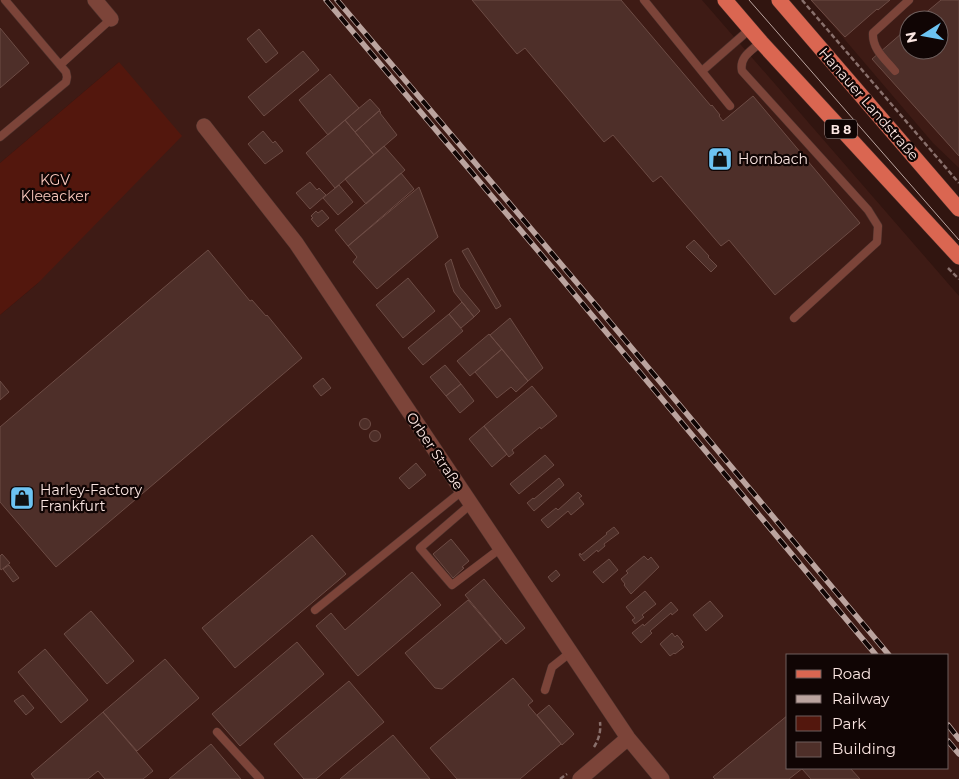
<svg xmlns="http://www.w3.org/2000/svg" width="959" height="779" viewBox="0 0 959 779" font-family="Montserrat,sans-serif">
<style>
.built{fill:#3e1b15;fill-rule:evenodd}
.green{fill:#53170d}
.building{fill:#4e2f29;stroke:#6d4c45}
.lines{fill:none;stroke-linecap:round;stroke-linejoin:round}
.service-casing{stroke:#4d322d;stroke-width:9}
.minor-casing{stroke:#4d322d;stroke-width:16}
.primary-casing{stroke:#4d322d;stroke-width:16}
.path{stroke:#89706c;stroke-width:2.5;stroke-dasharray:5 2.5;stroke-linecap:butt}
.service{stroke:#7c4439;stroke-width:8}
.minor{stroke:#7c4439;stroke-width:15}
.primary{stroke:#da6651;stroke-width:15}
.tram{stroke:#bba49f;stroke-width:1}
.rail-casing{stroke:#bba49f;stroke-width:5.5}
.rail{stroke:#100504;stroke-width:4;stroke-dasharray:11;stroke-linecap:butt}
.labels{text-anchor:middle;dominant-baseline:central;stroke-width:4.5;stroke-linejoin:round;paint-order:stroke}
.shield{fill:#100504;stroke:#b4a29f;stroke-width:1}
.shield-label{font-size:12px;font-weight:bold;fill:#fbe6e2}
.street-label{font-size:14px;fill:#fbe6e2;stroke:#100504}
.poi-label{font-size:14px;fill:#fbe6e2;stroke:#100504;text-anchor:start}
.park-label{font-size:14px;fill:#fac9be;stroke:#100504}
</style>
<rect width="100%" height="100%" fill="#311510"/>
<path class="built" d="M0,0H702L959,296V779H0V315L38,283L119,62L0,163ZM788,655H948V768H788Z
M811,0H959V168L933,143ZM909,20H939V50H909Z"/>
<path class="green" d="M119,62L182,136L38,283L0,315V163Z"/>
<path class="building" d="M472,0H621L711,106L712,105L720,115L719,116L723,121L753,96L860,223L775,295L729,240L721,246L661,176L653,182L613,135L604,142L525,48L517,54Z
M811,0H890L878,10L877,9L845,37Z
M941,0H959V156L872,59L909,27V50H939V20H917Z
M0,28L29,63L0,88Z
M259,29L278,53L266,63L247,39Z
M303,51L319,70L264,116L248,97Z
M330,74L359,108L328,135L299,100Z
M370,99L380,110L355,132L345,120Z
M379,111L381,112L380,113L397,135L374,155L355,132Z
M345,120L374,155L335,188L306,153Z
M263,131L273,143L275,141L283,151L265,164L248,144Z
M384,146L405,170L366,204L345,179Z
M401,173L414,189L348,246L335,230Z
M310,182L317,190L319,188L326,195L310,209L296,193Z
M339,185L353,202L338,215L323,198Z
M419,187L438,237L377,289L353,262L357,257L348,246Z
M322,210L329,218L318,227L311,219L313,218L311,216L316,211L318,213Z
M694,240L709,256L708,257L717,266L711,272L686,247Z
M468,248L501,306L496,309L462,251Z
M208,250L250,301L252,300L266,316L267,315L302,358L56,567L0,502V427Z
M451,259L460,287L480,311L474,317L454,292L445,264Z
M408,278L435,311L403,338L376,305Z
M462,302L474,317L461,328L449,314Z
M449,314L463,331L423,365L408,348Z
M510,318L543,368L528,381L490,335Z
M489,334L502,349L470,376L457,361Z
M502,349L528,381L516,392L511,387L497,398L475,372Z
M445,365L461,384L446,396L430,377Z
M323,378L331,388L321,396L313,386Z
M0,381L9,392L0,400Z
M461,384L474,401L460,413L446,396Z
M532,386L557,416L541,429L540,427L512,450L514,453L509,457L484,426Z
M359.5 424a5.5 5.5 0 1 1 11 0a5.5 5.5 0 1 1-11 0Z
M484,426L507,454L492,467L469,439Z
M369.5 436a5.5 5.5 0 1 1 11 0a5.5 5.5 0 1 1-11 0Z
M545,455L554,465L519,494L510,484Z
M416,463L426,475L409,489L399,478Z
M559,478L564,485L534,511L527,503L533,498L534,499Z
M578,492L582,496L579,498L584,504L571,515L568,511L548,528L541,520L556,508L558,510Z
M614,527L619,533L604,544L605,546L598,552L597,550L584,561L579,555L580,553L581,555L607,534L606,533Z
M312,535L346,574L235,668L202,628Z
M451,539L469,561L462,567L464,568L453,578L433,554Z
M2,554L10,563L1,570L0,568V556Z
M644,556L648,560L651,557L659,567L631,594L624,585L625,584L621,579L628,573L626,571Z
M609,559L618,570L603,583L593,572Z
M9,565L19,578L13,582L3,569Z
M556,570L560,575L552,582L548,577Z
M412,572L441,605L358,676L316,626L331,613L345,630Z
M484,579L525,628L506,644L465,595Z
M645,591L656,604L642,615L644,617L635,624L632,620L635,618L626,607Z
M468,600L501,639L442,689L435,688L405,653Z
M710,601L723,616L706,631L693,615Z
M671,602L678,610L672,615L671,613L650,631L652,633L641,643L632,633L643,624L644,626Z
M91,611L134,661L107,684L64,634Z
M672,633L675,637L677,635L683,642L681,644L684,647L675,654L674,653L670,656L660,644Z
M297,642L324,674L240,746L212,714Z
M45,649L88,700L61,723L18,672Z
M165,659L199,698L137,751L103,712Z
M513,678L533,701L528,705L561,744L520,779H457L430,748Z
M349,681L384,722L316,779H304L274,744Z
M23,695L34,708L26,715L14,701Z
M549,705L574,734L562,745L537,715Z
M103,712L153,771L143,779H105L98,771L88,779H35L31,774Z
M788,715V768H803L789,779H715L713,777Z
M393,735L430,779H340Z
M211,744L241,779H169Z
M803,768H850L860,779H811L802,769Z"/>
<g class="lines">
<defs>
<path id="service" d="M644,0L730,106
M761,42C751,51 739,57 742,71L868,210L878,226L877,242L794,318
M60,65L111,19
M702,71L750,29
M895,71C885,59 872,49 873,33L909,0
M0,137L66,82L67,77L66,72L5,0
M471,504L420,548L452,585L501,548
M315,610L462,491
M545,690L552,667L571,652
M217,732L260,779"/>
<path id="minor" d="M95,0L111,19
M204,126L296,243L628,738L662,779
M580,779L628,738"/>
<path id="primary" d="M725,0L761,42L959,257
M779,0L959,209"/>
</defs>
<use href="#service" class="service-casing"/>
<use href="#minor" class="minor-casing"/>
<use href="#primary" class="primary-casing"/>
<path class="path" d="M802,0L959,183
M948,268L959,279
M594,747C599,739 601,731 600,722
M560,779L567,774"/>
<use href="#service" class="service"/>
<use href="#minor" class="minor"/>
<use href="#primary" class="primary"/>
<path class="tram" d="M749,0L959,240"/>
<defs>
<path id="rail" d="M326,0L555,271L876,655
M337,0L594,303L889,655
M948,725L959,739
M948,741L959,754"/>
</defs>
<use href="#rail" class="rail-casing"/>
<use href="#rail" class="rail"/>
</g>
<defs>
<symbol id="shop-square" viewBox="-11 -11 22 22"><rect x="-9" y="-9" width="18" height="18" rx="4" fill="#6cc3f2" stroke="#100504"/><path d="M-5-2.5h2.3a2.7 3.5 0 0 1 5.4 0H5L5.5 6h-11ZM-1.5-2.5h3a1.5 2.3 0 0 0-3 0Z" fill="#111"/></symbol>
</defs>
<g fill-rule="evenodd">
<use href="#shop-square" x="706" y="145" width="28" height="28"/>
<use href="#shop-square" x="8" y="484" width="28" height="28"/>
</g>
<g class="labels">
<rect class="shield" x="825" y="119.5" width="32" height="19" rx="4"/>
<g class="shield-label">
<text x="841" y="129">B 8</text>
</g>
<g class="street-label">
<text transform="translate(869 104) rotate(49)">Hanauer Landstraße</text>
<text transform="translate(435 451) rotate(56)">Orber Straße</text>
</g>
<g class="poi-label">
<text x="738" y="159">Hornbach</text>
<text x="40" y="490">Harley-Factory<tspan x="40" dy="16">Frankfurt</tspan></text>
</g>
<g class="park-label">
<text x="55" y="180">KGV<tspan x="55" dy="16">Kleeacker</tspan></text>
</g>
</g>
<rect x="786" y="654" width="162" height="115" fill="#100504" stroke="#6e5f5d"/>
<rect x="796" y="670" width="25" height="8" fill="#da6651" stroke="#6e5f5d"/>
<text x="832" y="679" font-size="15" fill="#fbe6e2">Road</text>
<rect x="796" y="695" width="25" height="8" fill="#bba49f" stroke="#6e5f5d"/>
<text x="832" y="704" font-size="15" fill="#fbe6e2">Railway</text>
<rect x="796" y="716" width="25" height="15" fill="#53170d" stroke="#6e5f5d"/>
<text x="832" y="729" font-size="15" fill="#fbe6e2">Park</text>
<rect x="796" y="742" width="25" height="15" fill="#4e2f29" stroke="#6e5f5d"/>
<text x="832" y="754" font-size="15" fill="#fbe6e2">Building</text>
<g transform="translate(924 35) rotate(259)"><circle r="24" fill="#100504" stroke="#6e5f5d"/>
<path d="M0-4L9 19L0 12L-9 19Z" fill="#6cc3f2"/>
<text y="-8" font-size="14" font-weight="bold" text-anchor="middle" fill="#fbe6e2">N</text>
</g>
</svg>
